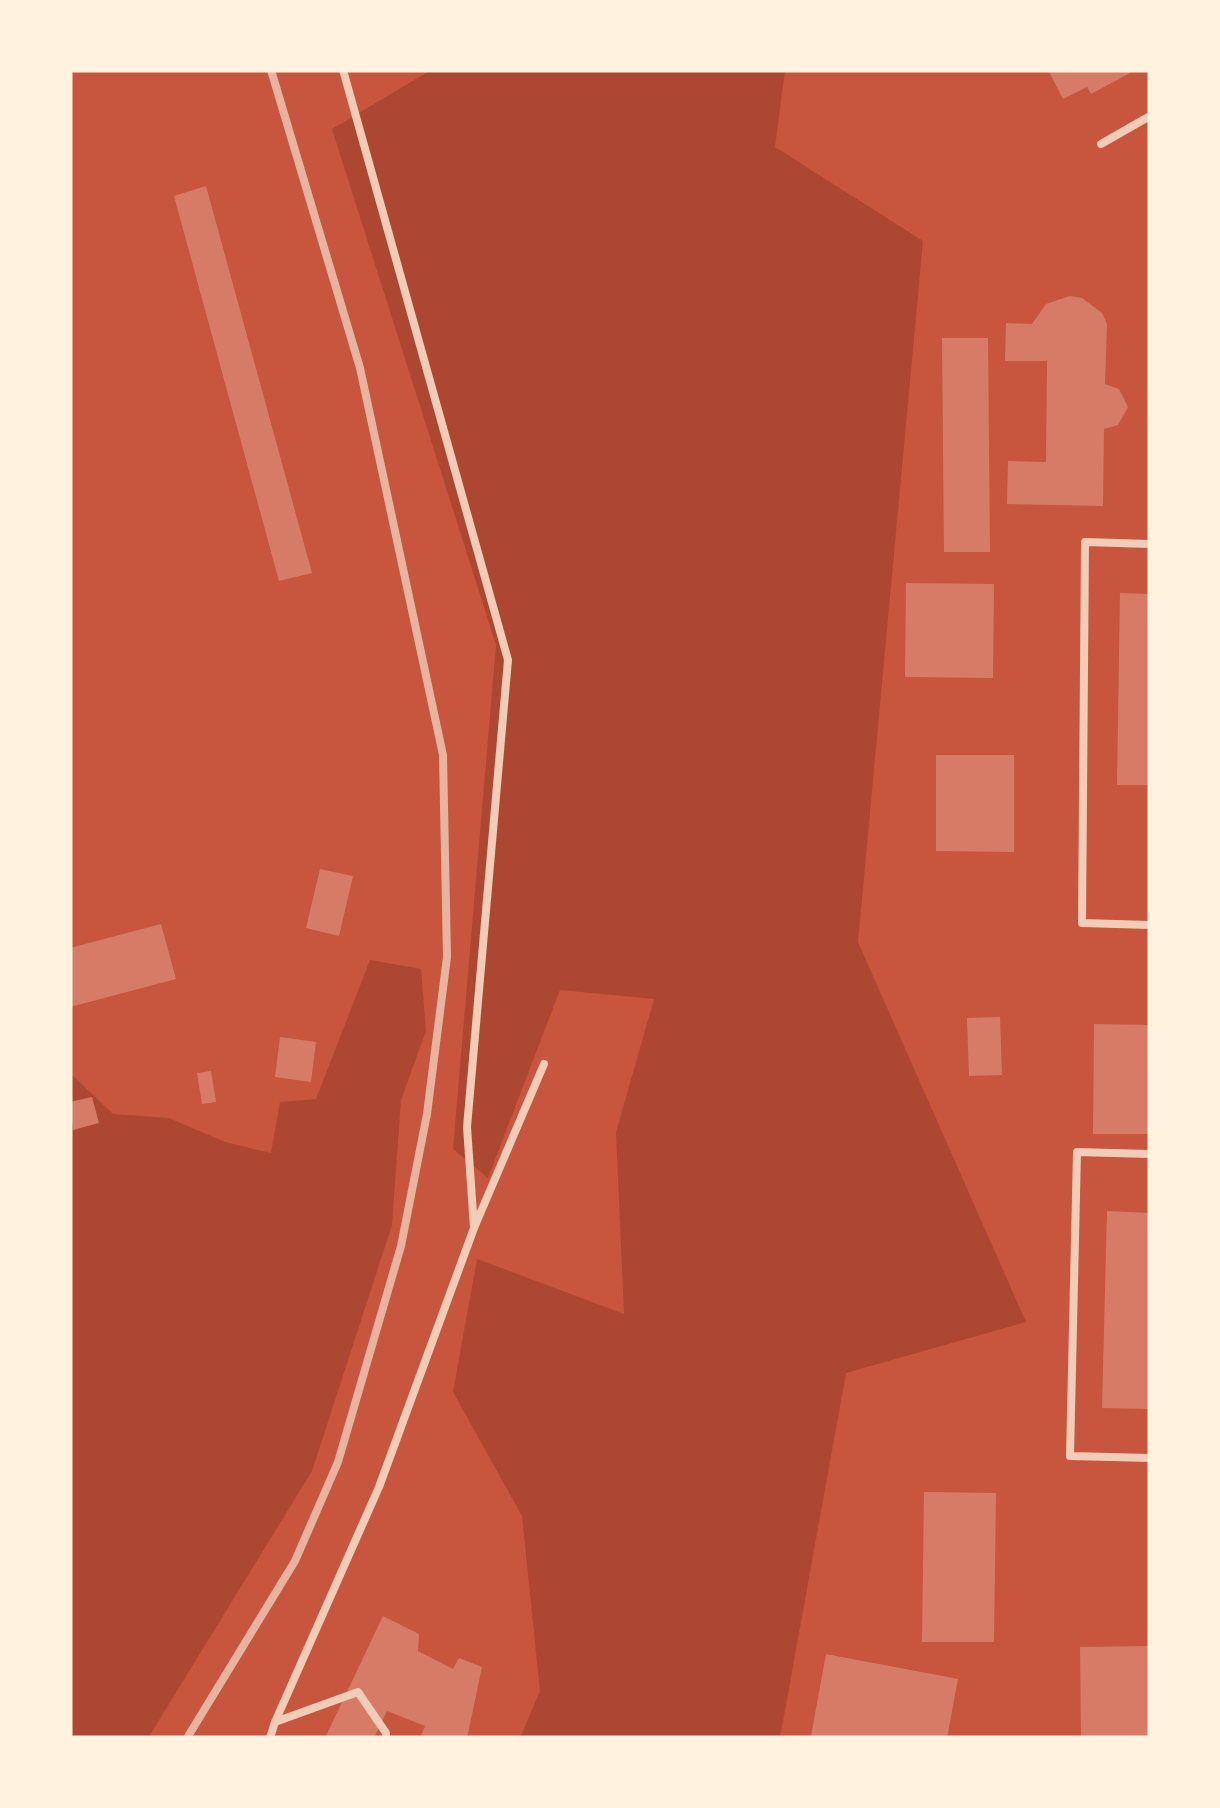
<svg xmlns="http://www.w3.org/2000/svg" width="1220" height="1808" viewBox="0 0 1220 1808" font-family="'Sofia Sans Condensed',sans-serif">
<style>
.green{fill:#ae4732}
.building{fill:#d67c66}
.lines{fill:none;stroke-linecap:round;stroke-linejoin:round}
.service{stroke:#f1ccb7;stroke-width:8}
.rail{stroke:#e9b49f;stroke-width:8}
</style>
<rect width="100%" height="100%" fill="#c8553d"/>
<path class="green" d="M431,70H785L775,147L923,241L858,942L1026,1322L846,1373L780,1738H520L540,1691L522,1516L453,1392L477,1259L624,1314L616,1132L654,999L560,990L488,1178L453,1149L496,645L332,129Z
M370,960L421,969L426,1031L401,1100L392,1225L312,1471L148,1738H70V1073L113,1114L169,1118L225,1142L271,1153L280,1102L316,1099Z"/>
<path class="building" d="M1048,70H1128L1130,73L1091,94L1087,87L1063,99Z
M206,186L312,573L279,581L174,196Z
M1070,296L1082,298L1102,313L1107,324L1105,384L1119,389L1128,407L1118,425L1104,429L1103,506L1007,504L1008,461L1046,462L1047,361H1005L1006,323L1032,324L1046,304Z
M942,338H988L990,552H944Z
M906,583L994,584L993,678L905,677Z
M1120,593L1150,594V785H1117Z
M936,755H1014V852L936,851Z
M320,869L353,876L339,936L306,928Z
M161,924L176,979L70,1007V948Z
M1000,1017L1002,1075L969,1076L967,1018Z
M1094,1024L1150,1025V1134H1093Z
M280,1037L316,1042L311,1082L275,1077Z
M211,1071L216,1102L202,1104L197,1073Z
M92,1097L99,1123L73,1130L70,1102Z
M1107,1211L1150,1213V1409L1102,1408Z
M924,1492L996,1493L994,1642H922Z
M383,1616L419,1634L418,1651L453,1669L459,1658L482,1667L467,1738H420L425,1726L387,1711L374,1738H325Z
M1150,1646V1738H1081L1080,1647Z
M826,1654L958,1679L947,1738L811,1736Z"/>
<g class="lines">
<path class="service" d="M343,70L508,660L467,1127L474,1228
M1101,144L1150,116
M1150,544L1085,542L1082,923L1150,925
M1150,1154L1077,1152L1070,1456L1150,1458
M275,1722L379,1487L474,1228L544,1064
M270,1738L275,1722L358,1692L386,1733V1738"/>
<path class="rail" d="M187,1738L295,1561L338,1462L401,1246L427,1114L447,957L443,755L360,368L271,70"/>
</g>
<rect width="1220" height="1808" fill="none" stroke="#fff3e0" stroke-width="145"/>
</svg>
